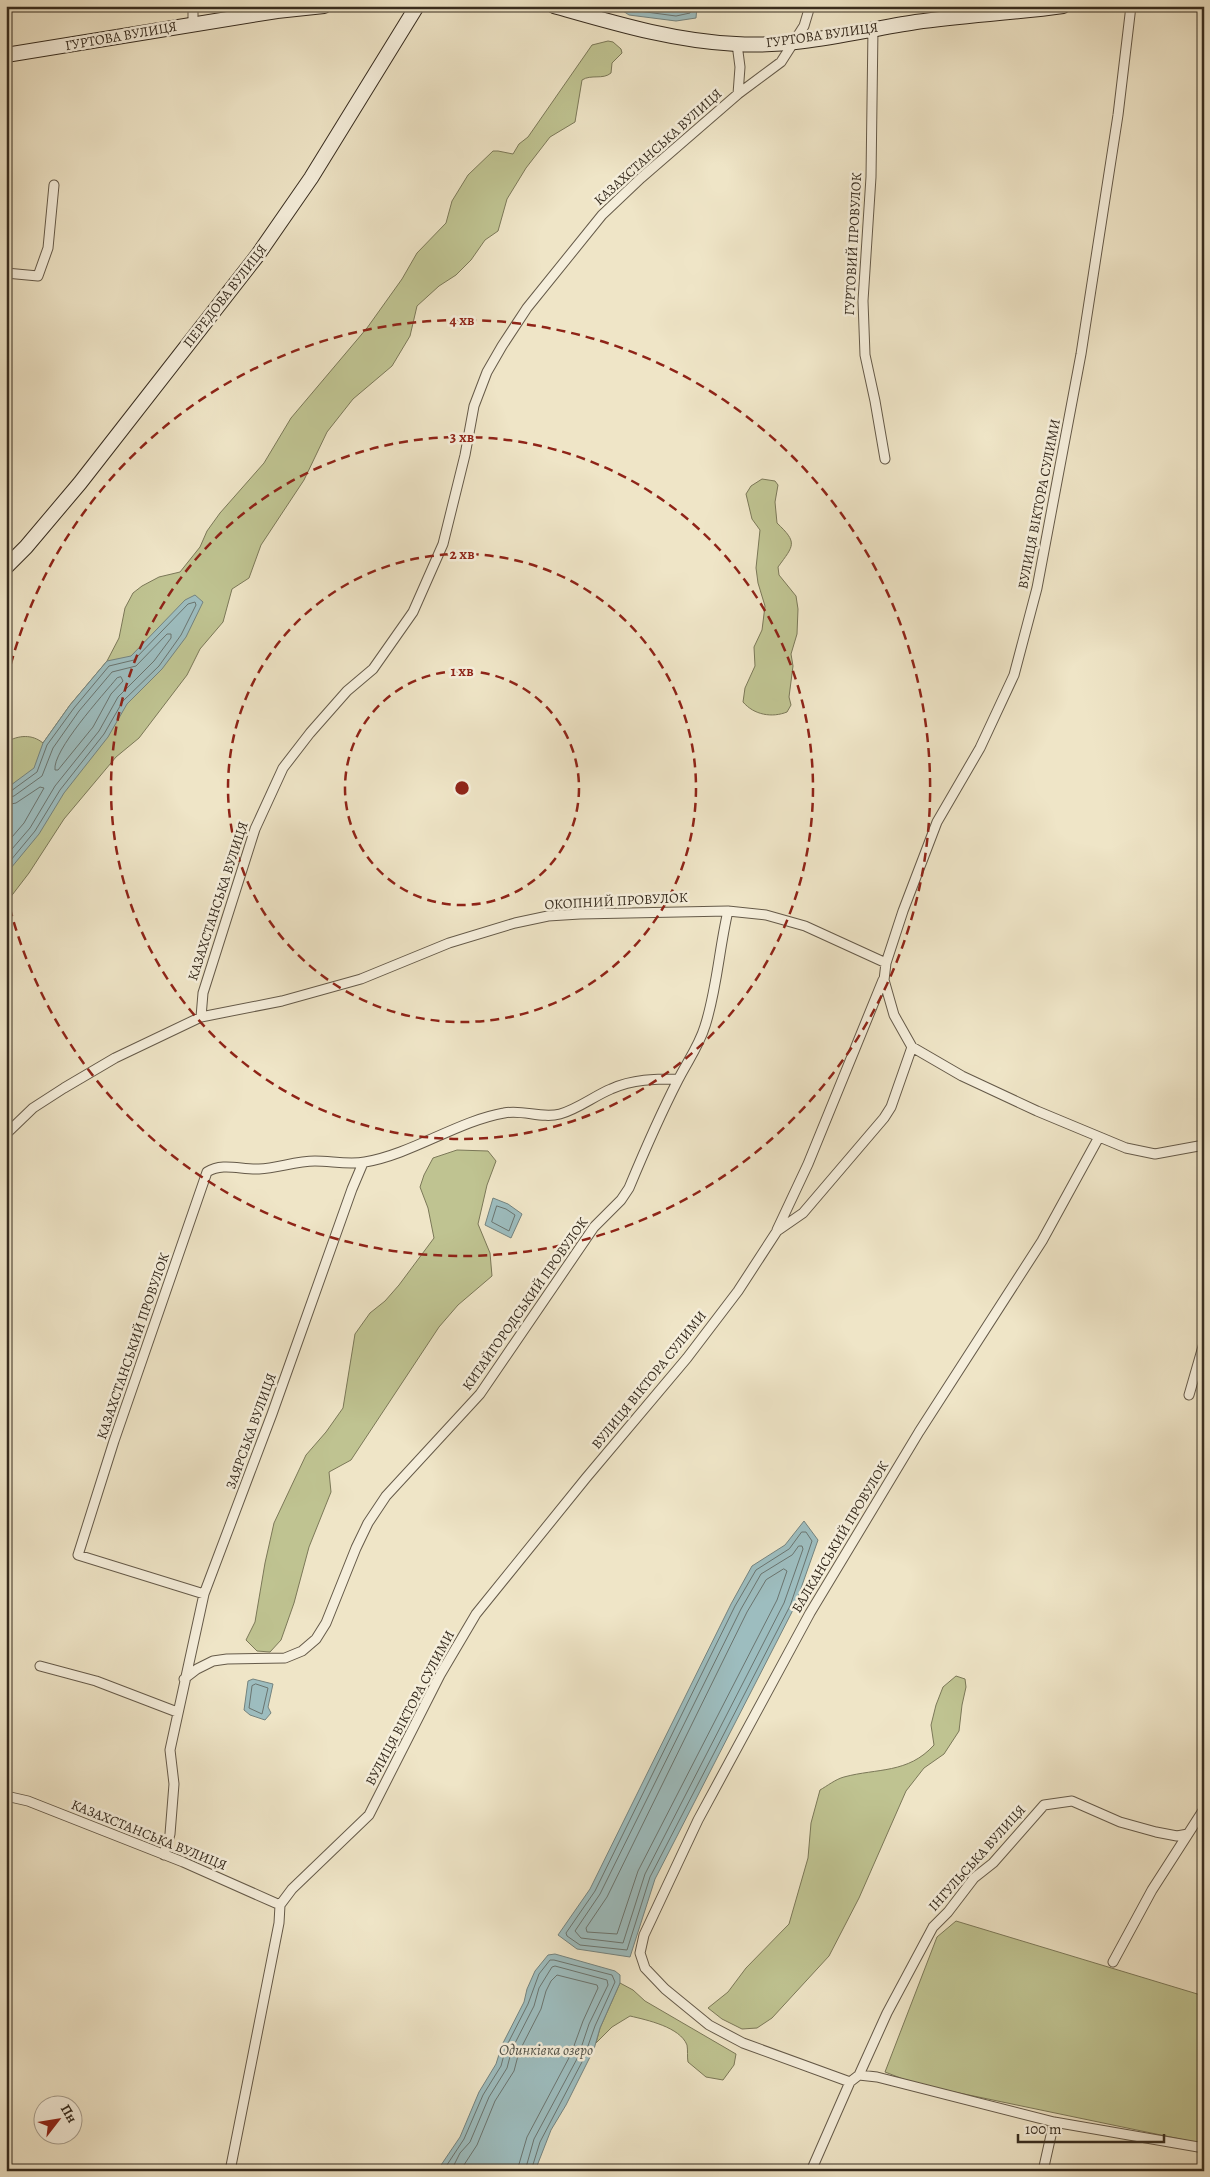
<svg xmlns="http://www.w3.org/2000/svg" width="1210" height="2177" viewBox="0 0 1210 2177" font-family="Alegreya,serif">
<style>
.green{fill:#bfc391;stroke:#7b7858}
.water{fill:#9dbdbf;stroke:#74837f}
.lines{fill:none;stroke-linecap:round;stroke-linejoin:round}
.shore{stroke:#6a746f;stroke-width:1}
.street-casing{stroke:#655a49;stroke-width:11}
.secondary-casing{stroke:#372c1f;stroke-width:16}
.street{stroke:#f5eedb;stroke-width:9}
.secondary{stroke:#f5eedb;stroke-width:14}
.ring{fill:none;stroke:#8f2418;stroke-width:2.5;stroke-dasharray:9 6}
.labels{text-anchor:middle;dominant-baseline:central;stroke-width:5;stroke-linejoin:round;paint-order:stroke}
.street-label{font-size:14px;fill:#372c1f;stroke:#f5eedb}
.water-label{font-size:15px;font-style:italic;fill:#505047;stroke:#f5eedb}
.centre{fill:#8f2418;stroke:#f5eedb;stroke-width:2.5}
.ring-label{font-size:15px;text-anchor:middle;font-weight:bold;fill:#8f2418;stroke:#f5eedb;stroke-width:5;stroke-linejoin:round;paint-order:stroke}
</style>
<rect width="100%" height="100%" fill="#efe5c7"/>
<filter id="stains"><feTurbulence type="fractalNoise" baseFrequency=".004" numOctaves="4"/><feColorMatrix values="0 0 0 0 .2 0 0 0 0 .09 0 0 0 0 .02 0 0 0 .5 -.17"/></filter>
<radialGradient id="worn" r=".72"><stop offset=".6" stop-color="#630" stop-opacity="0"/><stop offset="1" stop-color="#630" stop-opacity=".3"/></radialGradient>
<path class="green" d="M608,41L613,42L621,49L622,53L612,63L611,73C603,80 591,74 582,80L575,122L550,137L526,168L507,199L498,231L485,240L471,260L456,275L439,286L417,306L410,336L392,366L353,399L327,432L304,480L261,545L249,578L232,589L223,622L200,649L187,675L139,738L116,757L64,819L29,873L6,903V742C19,735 32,734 43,743L70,705L107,661L119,638L125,608L133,593L142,586L159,577L180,572L200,547L207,531L220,513L264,463L291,418L367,328L402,279L417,253L446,223L452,201L468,175L493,151H498L513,154L519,144L528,137L592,45Z
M762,479L775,481L778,485L775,502L777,523C798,543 794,545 778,567L779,575L796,596L798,609L797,634L791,654L793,666L789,697L791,705L787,712C772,718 754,715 743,702L745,688L755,666L754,647L762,630L765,606L758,583L756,568L760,530L752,519L746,494L751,486Z
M457,1150L488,1151L496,1161L487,1185L478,1224L490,1253L492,1276L458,1305L439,1327L351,1460L329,1472L331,1492L309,1547L294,1603L281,1640L270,1652L257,1651L246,1640L255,1622L265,1563L274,1523L306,1455L326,1432L343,1408L355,1334L370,1313L385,1301L399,1285L434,1238L428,1208L420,1187L424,1175L433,1158Z
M956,1676L965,1679L966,1687L962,1705L959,1731L944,1754L924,1768L906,1791L859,1898L829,1956L772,2018L757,2028L742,2029L722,2019L708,2008L728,1992L746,1968L789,1924L808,1858L811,1823L820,1790C827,1786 836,1779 844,1777C877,1768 908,1774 934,1745L931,1725L936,1705L943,1687Z
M956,1921L1204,1996V2144L916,2084L885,2072L937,1937Z
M620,1983L633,1990L645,2001L736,2054L734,2065L723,2080L706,2077L688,2062C687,2057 688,2050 687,2045C680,2027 647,2020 630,2016L612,2027L596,2043L600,2028Z"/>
<path class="water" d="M622,6H697L696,18L676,21L629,15L623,11Z
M195,595L203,602L186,637L162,669L127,704L108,737L64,793L39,834L6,874L7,788L34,768L43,743L70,705L107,661L131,656L185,600Z
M493,1198L508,1204L522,1214L511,1238L485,1225Z
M804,1521L818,1540L794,1608L655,1879L630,1957L577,1949L558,1935L590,1889L731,1604L752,1566L785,1545Z
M253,1679L273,1684L268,1707L271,1713L265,1720L250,1715L244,1710L248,1681Z
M555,1954L615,1971L620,1975V1983L600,2028L594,2049L566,2105L551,2130L535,2171H437L460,2137L479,2092L496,2064L502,2045L524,2002L527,1989L535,1971L548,1955Z"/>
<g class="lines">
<path class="shore" d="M627,6L631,10L676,16L690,13L692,6
M121,677L123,681L111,694L93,727L58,770H55C52,751 103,695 117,678Z
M6,792L11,791L37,772L47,745L74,708L109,666L134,660L188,604L195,602L196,605L181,635L159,666L123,701L104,734L60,790L35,831L6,866
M6,798L14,796L42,776L53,748L79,711L112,672L136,666L167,634H171V638L154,661L118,697L99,731L55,786L30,828L6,856
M6,805L16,803L40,787L44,788L24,823L6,844
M497,1206L506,1209L515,1215L509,1231L492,1222Z
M802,1532H806L812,1541L790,1606L650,1877L627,1950L580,1945L567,1936L566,1933L595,1891L735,1606L756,1570L789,1549Z
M799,1546H802L803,1549L784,1603L645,1874L623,1943L581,1938L575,1931L600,1894L741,1609L761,1574L792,1555Z
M784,1569L787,1571L777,1600L638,1871L617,1934L587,1932L586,1928L607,1897L747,1612L766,1580Z
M256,1684L268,1688L262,1714L249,1708L252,1686Z
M443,2171L464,2139L483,2095L501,2066L506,2047L528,2004L539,1974L550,1960H554L612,1975L615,1982L595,2026L583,2060L540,2142L531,2171
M451,2171L460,2153L470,2142L489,2097L507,2068L512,2049L534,2006L539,1988L552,1967L555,1966L607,1980L608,1985L589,2024L578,2057L534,2139L525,2171
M460,2171L477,2145L495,2101L514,2071L519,2052L541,2009L546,1991L551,1981L557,1975L597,1985L598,1988L583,2021L571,2054L527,2137L517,2171"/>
<defs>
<path id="street" d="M193,6V24
M873,28L871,177L863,301L865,355L875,401L885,459
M737,44L740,67L738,94
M6,273L38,276L48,248L54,185
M201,1017L203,993L255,829L283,768L310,733L347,691L373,669L413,612L443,544L465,455L474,406L487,372L502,346L527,308L602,215L641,178L738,94L781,62L804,26L810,6
M912,1047L962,1076L1037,1111L1126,1148L1155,1154L1204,1145
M6,1134L33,1108L64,1088L115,1058L201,1017L282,1001L361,979L449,943L515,923L548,916L580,914L728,911L766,915L805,926L886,963
M777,1230L808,1164L883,980
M1189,1395L1204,1343
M204,1594L78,1555L114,1441L207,1172C223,1162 241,1170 259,1169C278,1168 296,1161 315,1161C331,1161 349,1165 365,1162C412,1154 458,1121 504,1113C523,1109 541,1119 560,1114C578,1109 594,1096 611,1089C633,1079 655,1079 678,1079
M40,1666L96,1681L177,1712
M184,1679L197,1669L213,1661L227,1659L285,1658L302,1651L316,1639L326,1623L356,1548L368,1523L386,1496L480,1394L594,1227L621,1200L629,1188C644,1152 660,1115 678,1080C687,1062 699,1046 705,1026C717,989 719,949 728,911
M6,1796L28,1801L183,1862L280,1905
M164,1855L170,1834L174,1784L170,1750L204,1594L272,1414L352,1189L363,1163
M1113,1962L1152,1890L1188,1834
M859,2075L877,2077L1054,2122L1204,2148
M850,2082L743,2043L709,2025L665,1989L645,1968L640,1953L644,1935L698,1820L810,1613L919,1432L1042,1241L1099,1137
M230,2171L279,1923L280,1905L292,1889L369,1815L440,1675L476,1614L586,1478L687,1358L738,1291L777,1231L803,1213L884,1118L891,1107L912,1047L894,1015L884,980L886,963L903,911L937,822L980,748L1014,675L1037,588L1081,354L1118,115L1131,6
M811,2171L850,2082L859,2075L887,2013L933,1927L948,1912L974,1878L993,1863L1044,1805L1072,1801L1120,1822L1156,1832L1177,1836L1188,1834L1204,1809
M1043,2171L1054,2122"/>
<path id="secondary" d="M554,6C614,23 673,41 736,44C795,48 857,31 916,22C965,15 1014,13 1063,6
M6,55L277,11L324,6
M6,567L26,547L80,483L257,256L311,178L417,6"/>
</defs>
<use href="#street" class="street-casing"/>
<use href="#secondary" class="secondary-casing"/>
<use href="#street" class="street"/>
<use href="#secondary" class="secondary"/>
</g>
<g class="ring">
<circle cx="462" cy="788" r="117"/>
<circle cx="462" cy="788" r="234"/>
<circle cx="462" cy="788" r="351"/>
<path d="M7 679A468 468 0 1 1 7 897"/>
</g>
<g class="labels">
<g class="street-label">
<text transform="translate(822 35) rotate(-8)">ГУРТОВА ВУЛИЦЯ</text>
<text transform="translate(121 36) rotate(-10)">ГУРТОВА ВУЛИЦЯ</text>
<text transform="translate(658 147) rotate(-42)">КАЗАХСТАНСЬКА ВУЛИЦЯ</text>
<text transform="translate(853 244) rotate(-87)">ГУРТОВИЙ ПРОВУЛОК</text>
<text transform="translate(225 296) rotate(-52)">ПЕРЕДОВА ВУЛИЦЯ</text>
<text transform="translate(1039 504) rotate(-79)">ВУЛИЦЯ ВІКТОРА СУЛИМИ</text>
<text transform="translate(218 901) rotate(-72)">КАЗАХСТАНСЬКА ВУЛИЦЯ</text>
<text transform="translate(616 901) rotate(-3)">ОКОПНИЙ ПРОВУЛОК</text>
<text transform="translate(525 1304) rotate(-55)">КИТАЙГОРОДСЬКИЙ ПРОВУЛОК</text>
<text transform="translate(133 1346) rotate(-71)">КАЗАХСТАНСЬКИЙ ПРОВУЛОК</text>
<text transform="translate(649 1380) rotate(-51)">ВУЛИЦЯ ВІКТОРА СУЛИМИ</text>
<text transform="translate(251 1431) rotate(-70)">ЗАЯРСЬКА ВУЛИЦЯ</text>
<text transform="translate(840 1537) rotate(-59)">БАЛКАНСЬКИЙ ПРОВУЛОК</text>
<text transform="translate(410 1708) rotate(-62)">ВУЛИЦЯ ВІКТОРА СУЛИМИ</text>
<text transform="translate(149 1835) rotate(22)">КАЗАХСТАНСЬКА ВУЛИЦЯ</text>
<text transform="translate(977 1858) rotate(-48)">ІНГУЛЬСЬКА ВУЛИЦЯ</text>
</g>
<g class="water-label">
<text x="546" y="2050">Одинківка озеро</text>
</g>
</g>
<circle cx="462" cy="788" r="8" class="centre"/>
<g class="ring-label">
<text x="462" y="325">4 хв</text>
<text x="462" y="442">3 хв</text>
<text x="462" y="559">2 хв</text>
<text x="462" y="676">1 хв</text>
</g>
<rect width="1210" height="2177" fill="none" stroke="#efe5c7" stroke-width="25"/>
<rect x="8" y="8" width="1195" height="2162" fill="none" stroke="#372c1f" stroke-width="2.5"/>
<rect x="12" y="12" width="1185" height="2152" fill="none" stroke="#372c1f"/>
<g transform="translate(58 2120) rotate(59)"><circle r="24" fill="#f5eedb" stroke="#a9a090"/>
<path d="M0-4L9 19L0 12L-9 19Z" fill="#8f2418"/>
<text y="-8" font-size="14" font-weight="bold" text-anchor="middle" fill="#372c1f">Пн</text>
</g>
<path d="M1018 2134v8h146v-8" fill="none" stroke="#372c1f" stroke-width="2.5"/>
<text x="1025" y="2134" font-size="15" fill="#372c1f" stroke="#f5eedb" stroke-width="4" paint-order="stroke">100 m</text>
<rect width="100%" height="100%" filter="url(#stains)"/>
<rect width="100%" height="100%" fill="url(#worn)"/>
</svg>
